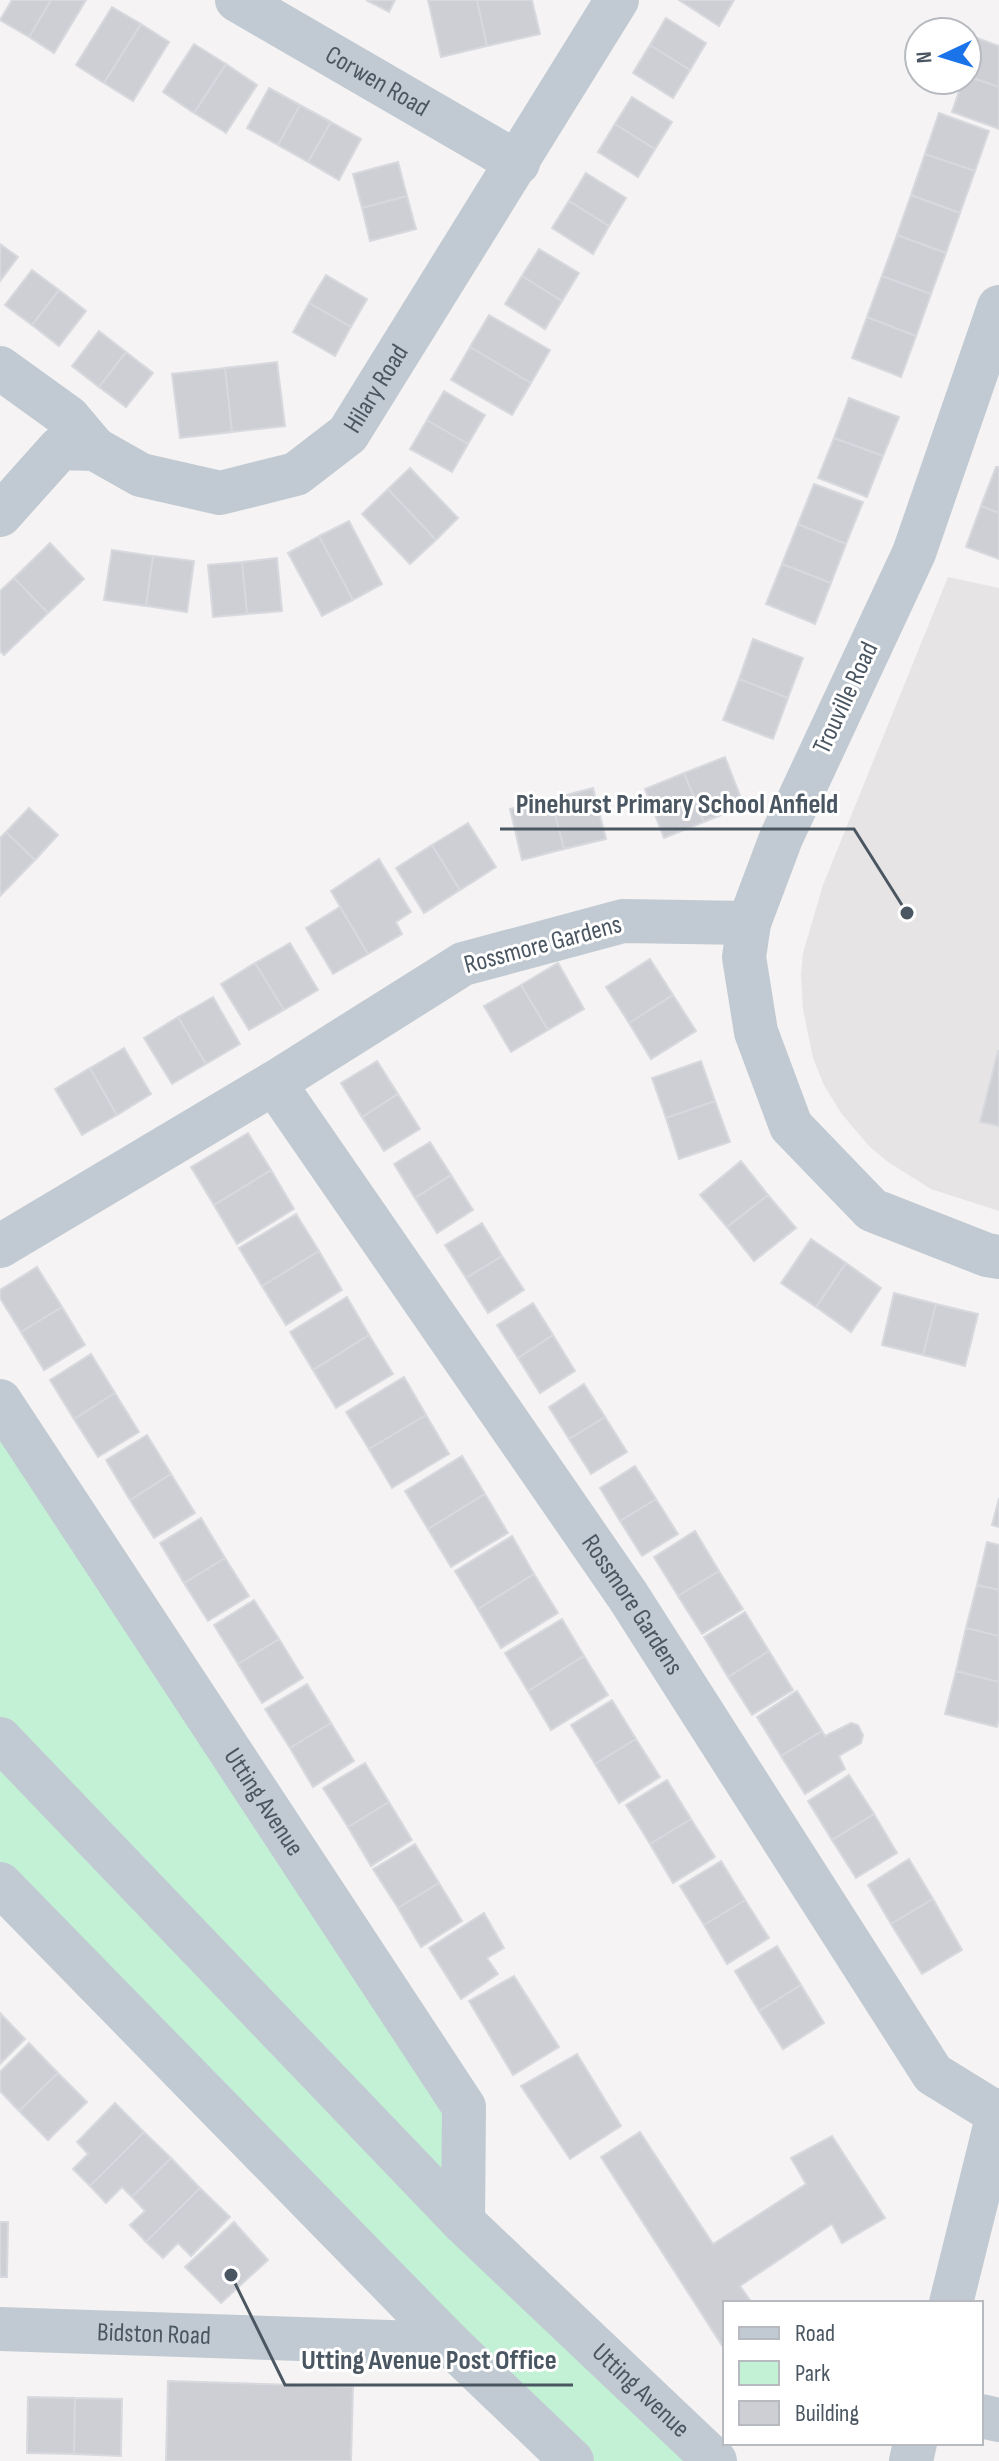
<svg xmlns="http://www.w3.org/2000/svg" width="999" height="2461" viewBox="0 0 999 2461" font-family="'Sofia Sans Condensed',sans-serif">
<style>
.education{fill:#e6e4e5}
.green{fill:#c3f1d5}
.building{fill:#cdcfd5;stroke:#d7d9de;stroke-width:2}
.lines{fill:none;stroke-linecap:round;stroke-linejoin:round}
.minor{stroke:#c1cad2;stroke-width:44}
.tertiary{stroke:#c1cad2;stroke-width:44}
.labels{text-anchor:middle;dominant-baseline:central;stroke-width:6;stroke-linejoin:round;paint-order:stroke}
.street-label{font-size:26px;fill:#4a5661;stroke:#fff}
.leader{fill:none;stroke:#4a5661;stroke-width:3}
.callout-dot{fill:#4a5661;stroke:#fff;stroke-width:3}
.callout-label{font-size:28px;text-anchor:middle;font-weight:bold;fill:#4a5661;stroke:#fff;stroke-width:6;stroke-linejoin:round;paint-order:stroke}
</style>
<rect width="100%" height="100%" fill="#f5f3f3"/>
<path class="education" d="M948,577L999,588V1211L931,1189L888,1162L869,1146L841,1113L824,1085L813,1058L803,1009L801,975L803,953L823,885Z"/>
<path class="green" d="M0,1401L464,2107V2223L715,2461H572L0,1884Z"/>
<path class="building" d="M12,0H51L29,37L0,20Z
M51,0H86L54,53L29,37Z
M366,0H395L389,12Z
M428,0H477L487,46L441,57Z
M477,0H532L540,34L487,46Z
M679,0H734L719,26Z
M112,7L141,24L104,83L76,65Z
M666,18L706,43L690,70L650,45Z
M141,24L169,42L133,101L104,83Z
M977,38L999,46V87L967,76V69Z
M194,44L226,64L194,113L163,92Z
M650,45L690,70L673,98L633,73Z
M226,64L257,85L226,133L194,113Z
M967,76L999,87V129L952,112L963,80H967Z
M269,88L300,105L278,145L247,128Z
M632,97L672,122L655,149L615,124Z
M300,105L331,122L308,162L278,145Z
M939,113L989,131L975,171L925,154Z
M331,122L361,139L339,180L308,162Z
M615,124L655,149L638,177L598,152Z
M925,154L975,171L960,213L911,195Z
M398,162L407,196L362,208L353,174Z
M586,173L626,198L609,226L569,201Z
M911,195L960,213L946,253L897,235Z
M407,196L416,229L370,241L362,208Z
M569,201L609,226L593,254L552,228Z
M897,235L946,253L931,294L882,276Z
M0,244L18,257L0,281Z
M539,249L579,273L562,301L522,276Z
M32,270L59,290L32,325L5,305Z
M326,275L367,299L351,327L309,303Z
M522,276L562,301L545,329L505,304Z
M882,276L931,294L916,336L867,317Z
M59,290L86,311L59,346L32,325Z
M309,303L351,327L335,356L293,332Z
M489,315L550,350L531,383L470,347Z
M867,317L916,336L901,377L852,358Z
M99,331L126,352L99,387L72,366Z
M470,347L531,383L512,415L451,380Z
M126,352L153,373L126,407L99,387Z
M277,362L285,426L232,432L225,368Z
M225,368L232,432L180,438L172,374Z
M444,391L485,415L468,444L427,420Z
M849,398L899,417L883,456L834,438Z
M427,420L468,444L452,472L410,449Z
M834,438L883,456L867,497L818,478Z
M996,467H999V513L981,506Z
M410,468L458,518L436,540L388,489Z
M814,484L863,502L846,544L798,524Z
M388,489L436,540L410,564L362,514Z
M981,506L999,513V559L966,547Z
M349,521L382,584L353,600L319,536Z
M798,524L846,544L831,583L782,564Z
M319,536L353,600L322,616L288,553Z
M50,543L84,579L48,613L14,578Z
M112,550L153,556L146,606L104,600Z
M153,556L194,561L187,612L146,606Z
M277,558L282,611L247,614L242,562Z
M242,562L247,614L213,617L208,565Z
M782,564L831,583L815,624L766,604Z
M14,578L48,613L4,655L0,651V591Z
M753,639L803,658L788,698L739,679Z
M739,679L788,698L773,739L723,720Z
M725,757L744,806L704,822L684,773Z
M684,773L704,822L664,838L645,789Z
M593,788L606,839L564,849L551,799Z
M551,799L564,849L522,860L510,809Z
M29,808L58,835L35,860L6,832Z
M468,823L496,867L460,890L432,845Z
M6,832L35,860L0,896V838Z
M432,845L460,890L424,913L396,868Z
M379,859L411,912L396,922L402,934L368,954L331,891Z
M340,907L368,954L333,974L306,928Z
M290,943L318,990L284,1010L255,963Z
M650,959L673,995L629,1023L606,987Z
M255,963L284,1010L249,1030L221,984Z
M558,963L584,1009L548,1030L521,985Z
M521,985L548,1030L511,1052L484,1006Z
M673,995L696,1031L651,1059L629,1023Z
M213,997L240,1044L206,1064L178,1017Z
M178,1017L206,1064L172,1084L144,1038Z
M124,1048L151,1094L117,1115L90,1068Z
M998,1051H999V1126L980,1122Z
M377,1061L398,1094L362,1117L341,1083Z
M701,1061L715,1101L666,1118L652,1078Z
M90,1068L117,1115L82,1135L55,1089Z
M398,1094L420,1129L384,1151L362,1117Z
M715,1101L730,1142L679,1159L666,1118Z
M248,1133L271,1170L214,1205L191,1167Z
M430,1142L451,1175L415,1198L394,1164Z
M741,1161L768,1195L727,1227L700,1195Z
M271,1170L294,1209L237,1244L214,1205Z
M451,1175L473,1210L437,1233L415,1198Z
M768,1195L796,1228L754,1261L727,1227Z
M296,1214L319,1251L262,1286L239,1248Z
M482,1223L502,1256L466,1278L445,1245Z
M811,1239L846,1263L816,1307L781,1283Z
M319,1251L342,1290L286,1325L262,1286Z
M502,1256L524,1290L488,1313L466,1278Z
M846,1263L881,1288L851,1332L816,1307Z
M37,1267L62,1307L21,1332L0,1298V1290Z
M894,1293L936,1304L923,1355L882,1345Z
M347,1297L369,1335L313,1370L290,1332Z
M533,1303L553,1335L518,1358L497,1325Z
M936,1304L978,1314L965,1366L923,1355Z
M62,1307L85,1345L44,1370L21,1332Z
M369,1335L393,1374L336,1408L313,1370Z
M553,1335L575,1371L540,1393L518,1358Z
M91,1354L115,1393L74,1419L50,1380Z
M404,1377L426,1415L369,1449L346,1412Z
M584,1384L605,1417L569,1439L549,1407Z
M115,1393L139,1432L98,1457L74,1419Z
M426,1415L449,1454L392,1488L369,1449Z
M605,1417L627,1452L591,1474L569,1439Z
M147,1435L171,1474L130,1500L106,1460Z
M462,1456L485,1494L428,1529L405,1491Z
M635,1466L656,1499L620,1521L600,1488Z
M171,1474L195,1513L154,1538L130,1500Z
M485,1494L508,1533L451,1567L428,1529Z
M999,1498V1527L992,1525Z
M656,1499L678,1534L642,1556L620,1521Z
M201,1518L225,1558L184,1583L160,1543Z
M695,1531L719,1571L678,1596L654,1557Z
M512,1536L534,1574L478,1609L455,1571Z
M987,1542L999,1545V1590L977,1585Z
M225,1558L249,1596L208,1621L184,1583Z
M719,1571L743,1609L702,1634L678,1596Z
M534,1574L558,1613L501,1648L478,1609Z
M977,1585L999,1590V1636L966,1628Z
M254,1600L279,1639L238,1664L214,1625Z
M745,1612L769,1651L728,1677L704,1637Z
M562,1619L584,1656L528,1691L505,1653Z
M966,1628L999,1636V1682L956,1671Z
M279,1639L303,1678L262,1703L238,1664Z
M769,1651L793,1690L752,1715L728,1677Z
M584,1656L608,1695L551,1730L528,1691Z
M956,1671L999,1682V1718L997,1727L945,1714Z
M307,1684L331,1723L290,1748L265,1709Z
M797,1691L822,1731L781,1756L757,1717Z
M612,1700L636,1739L595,1764L571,1725Z
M331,1723L354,1761L313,1787L290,1748Z
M851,1723L858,1725L863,1735L861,1743L839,1756L845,1769L805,1794L781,1756L822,1731L825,1736Z
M636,1739L660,1777L619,1803L595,1764Z
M365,1763L389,1802L348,1827L323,1788Z
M849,1775L874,1814L832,1840L808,1801Z
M667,1780L691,1819L650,1844L626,1805Z
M389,1802L412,1840L371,1866L348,1827Z
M874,1814L897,1853L856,1878L832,1840Z
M691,1819L715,1857L673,1883L650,1844Z
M415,1844L439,1883L398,1908L373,1869Z
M909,1859L933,1899L891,1924L868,1885Z
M721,1861L745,1900L704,1925L680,1886Z
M439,1883L462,1921L421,1947L398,1908Z
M933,1899L962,1950L922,1974L891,1924Z
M745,1900L769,1938L727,1964L704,1925Z
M484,1913L504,1948L487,1958L498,1974L461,1999L429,1948Z
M777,1946L801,1985L759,2011L735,1971Z
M514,1976L559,2047L513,2075L469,2001Z
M801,1985L824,2023L783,2049L759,2011Z
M0,2013L25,2039L0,2064Z
M29,2043L58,2073L19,2111L0,2091V2072Z
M577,2054L621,2126L570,2159L521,2086Z
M58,2073L87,2102L48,2140L19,2111Z
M115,2103L144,2132L90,2186L73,2169L88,2154L77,2142Z
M144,2132L171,2158L132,2197L122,2187L106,2203L90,2186Z
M640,2132L713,2244L806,2184L791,2158L832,2136L885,2218L842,2243L832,2224L740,2286L752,2303H725V2350L601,2157Z
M171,2158L200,2188L146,2242L130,2225L145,2211L132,2197Z
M200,2188L230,2217L191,2256L178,2243L163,2258L146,2242Z
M0,2222H8L7,2277H0Z
M234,2222L268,2260L221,2303L185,2267Z
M168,2381L353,2387L351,2461H166Z
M28,2397L75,2398L74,2454L27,2453Z
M75,2398L122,2399L121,2456L74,2454Z"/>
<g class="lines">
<g class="minor">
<path id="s1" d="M237,0L518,163"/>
<path d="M999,307L914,553L781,838L749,923L744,957L756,1032L791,1126L872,1210L987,1255L999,1257"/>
<path d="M0,368L68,417L95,449"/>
<path id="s2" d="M0,515L60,448L95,449L141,475L220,493L296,474L348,434L617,0"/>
<path id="s3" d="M749,923L623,921L463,964L274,1083L628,1596L933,2074L998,2114"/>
<path d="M0,1246L274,1083"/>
<path id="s4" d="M0,1401L464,2107L463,2222"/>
<path id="s5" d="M0,2329L450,2344"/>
<path d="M981,2416L999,2420"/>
</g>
<g class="tertiary">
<path id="s6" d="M0,1739L463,2222L715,2461"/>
<path d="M0,1884L450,2344L572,2461"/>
<path d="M951,2303L999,2110"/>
<path d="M911,2461L915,2443"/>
</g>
</g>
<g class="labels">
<g class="street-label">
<text stroke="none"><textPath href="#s1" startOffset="162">Corwen Road</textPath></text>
<text stroke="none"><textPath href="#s2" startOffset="456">Hilary Road</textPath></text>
<text transform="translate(846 698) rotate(-65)">Trouville Road</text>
<text transform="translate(543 945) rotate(-15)">Rossmore Gardens</text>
<text stroke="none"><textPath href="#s3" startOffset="1148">Rossmore Gardens</textPath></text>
<text stroke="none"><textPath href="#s4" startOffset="480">Utting Avenue</textPath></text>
<text stroke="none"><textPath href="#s5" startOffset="154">Bidston Road</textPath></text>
<text stroke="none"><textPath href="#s6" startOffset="914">Utting Avenue</textPath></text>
</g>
</g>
<path class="leader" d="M907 913L854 829H500M231 2275L285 2385H573"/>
<g class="callout-dot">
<circle cx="907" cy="913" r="8"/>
<circle cx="231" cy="2275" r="8"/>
</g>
<g class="callout-label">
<text x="677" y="813">Pinehurst Primary School Anfield</text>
<text x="429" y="2369">Utting Avenue Post Office</text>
</g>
<rect x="723" y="2301" width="260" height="144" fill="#ffffff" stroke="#b7bbc0" stroke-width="2"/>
<rect x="739" y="2327" width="40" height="12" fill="#c1cad2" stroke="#b7bbc0" stroke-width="2"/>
<text x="795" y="2341" font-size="24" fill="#4a5661">Road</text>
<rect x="739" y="2361" width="40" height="24" fill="#c3f1d5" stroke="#b7bbc0" stroke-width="2"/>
<text x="795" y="2381" font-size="24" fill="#4a5661">Park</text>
<rect x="739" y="2401" width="40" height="24" fill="#cdcfd5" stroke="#b7bbc0" stroke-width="2"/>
<text x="795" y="2421" font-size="24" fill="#4a5661">Building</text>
<g transform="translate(943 56) rotate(266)"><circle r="38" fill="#ffffff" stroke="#b7bbc0" stroke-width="2"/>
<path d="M0-6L14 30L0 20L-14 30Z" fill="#1a73e8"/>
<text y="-12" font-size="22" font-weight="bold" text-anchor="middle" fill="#4a5661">N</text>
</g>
</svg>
